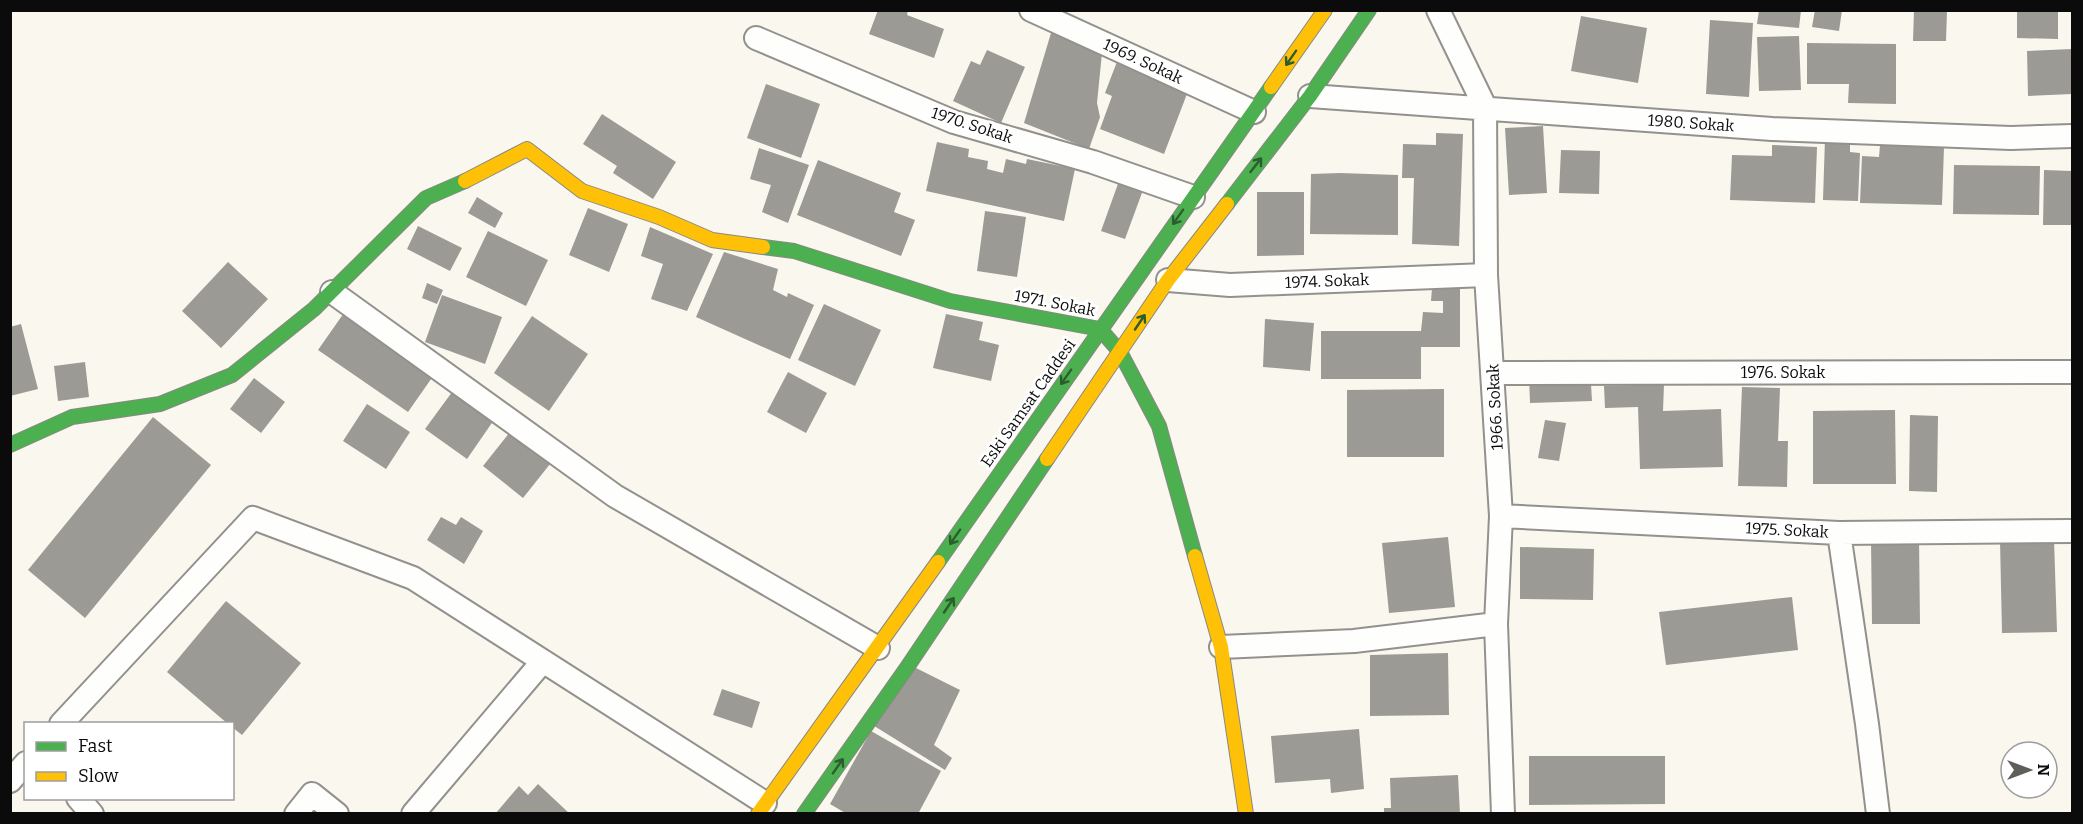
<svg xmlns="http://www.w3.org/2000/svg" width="2083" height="824" viewBox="0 0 2083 824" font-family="Bitter,serif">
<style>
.building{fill:#9c9a95}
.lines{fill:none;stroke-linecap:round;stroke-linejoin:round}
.street-casing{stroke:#93918d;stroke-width:26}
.fast-casing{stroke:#898884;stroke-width:16}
.slow-casing{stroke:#898884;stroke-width:16}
.street{stroke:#fefefc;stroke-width:22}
.fast{stroke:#4caf50;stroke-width:14}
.slow{stroke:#ffc107;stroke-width:14}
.oneway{stroke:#2c5d2e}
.labels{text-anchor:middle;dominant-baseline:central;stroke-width:6;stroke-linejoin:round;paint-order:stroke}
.street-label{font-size:16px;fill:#0b0b0b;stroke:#fff}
</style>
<rect width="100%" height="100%" fill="#faf7ee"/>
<path class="building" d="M878,10H908L907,15L944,29L934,58L869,34Z
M1759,10H1801L1799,28L1757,24Z
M1815,10H1842L1839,31L1812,27Z
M1914,10H1947L1946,41H1913Z
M2017,10H2058V39L2017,38Z
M1581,16L1647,28L1638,83L1571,71Z
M1710,20L1753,23L1749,97L1706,94Z
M1051,33L1102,53L1097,103L1100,117L1089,149L1024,123Z
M1799,36L1801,90L1759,91L1757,37Z
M1807,43L1896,44V104L1848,103L1849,84H1807Z
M2072,49V94L2028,96L2027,51Z
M987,50L1025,67L1001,123L953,101L971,61L980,65Z
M1118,59L1190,86L1164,154L1100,129L1112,96L1105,93Z
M766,84L820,104L801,158L747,138Z
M602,114L676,162L653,199L613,173L617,166L583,144Z
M1543,126L1547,193L1509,195L1505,128Z
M1436,133L1463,134L1459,246L1412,244L1414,178H1402L1403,144L1436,145Z
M1825,138L1850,139V152L1860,153L1858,201L1823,200Z
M937,142L969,149L968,157L988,161L987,169L1003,173L1006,159L1026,164L1027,159L1075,169L1064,221L926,191Z
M1772,145L1817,147L1815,203L1730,200L1732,155L1772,156Z
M1880,145L1944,147L1942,205L1860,203L1862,156L1879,157Z
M759,148L809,165L788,223L762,212L771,185L750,179Z
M1561,150L1600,151L1599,194L1559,193Z
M818,160L901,193L894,212L915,220L901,256L797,215Z
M1954,165L2040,166L2039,215L1953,214Z
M2044,170L2072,171V225H2043Z
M1340,173L1398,175V235L1310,234L1311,174Z
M1119,181L1143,190L1125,239L1101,231Z
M1257,192H1304V255L1257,256Z
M477,197L503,213L495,228L468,213Z
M588,208L628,224L609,272L569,255Z
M985,211L1026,217L1017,277L977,271Z
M418,226L462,248L450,271L407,249Z
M650,227L713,254L687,311L651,299L663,264L641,256Z
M488,231L548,260L526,306L466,277Z
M724,252L778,269L773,290L787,297L788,293L814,305L790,359L696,317Z
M228,262L268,299L221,348L182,311Z
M427,283L443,290L437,304L422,298Z
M1432,288H1460V347H1421V379H1321V331H1421L1423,312L1443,313V301H1431Z
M442,295L502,317L485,364L425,342Z
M824,304L881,330L855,386L798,360Z
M346,310L436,372L408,412L318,350Z
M946,314L983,322L979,340L999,345L991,381L933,368Z
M532,316L588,354L549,411L494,373Z
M1265,319L1314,323L1310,371L1263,367Z
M21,324L38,389L10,396V327Z
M85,362L89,397L58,401L54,366Z
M788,372L827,393L806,433L767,412Z
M1562,374V385L1591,384L1592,401L1530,403L1529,376Z
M254,378L285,402L261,433L230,409Z
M1664,384L1663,411L1721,409L1723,467L1640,469L1638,407L1605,408L1604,386Z
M1742,387L1780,388L1778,441H1788L1787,487L1738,486Z
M455,388L496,417L467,459L425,429Z
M1444,389V457H1347V390Z
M367,404L410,432L386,469L343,441Z
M1895,410L1896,484H1813V411Z
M1910,415L1938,416L1937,492L1909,491Z
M153,417L211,465L85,618L28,570Z
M1545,420L1566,423L1559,461L1538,458Z
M514,427L554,459L523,498L483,466Z
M441,517L456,525L461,517L483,531L464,564L427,540Z
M1448,537L1455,607L1389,613L1382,543Z
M1919,538L1920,624H1872L1871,539Z
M2054,539L2057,632L2002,633L2000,540Z
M1520,547L1594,549L1593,600L1520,599Z
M1792,597L1798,650L1666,665L1659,612Z
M226,601L301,663L242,735L232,727V724H228L167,672Z
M1448,653L1449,715L1370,716V655Z
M914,667L960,690L934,745L952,758L945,770L871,724Z
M722,689L760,702L752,728L713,715Z
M1359,729L1364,789L1331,793L1330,779L1275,783L1271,736Z
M871,731L941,771L918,814H847L830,804Z
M1529,756H1665V804L1529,805Z
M1458,775L1460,814H1384V808H1391L1390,778Z
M538,784L570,814H495L519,786L528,795Z"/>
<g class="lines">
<defs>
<path id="street" d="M1031,10L1254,112
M1438,10L1485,107L1486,275L1501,516L1496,624L1503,814
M756,38L954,122L1093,162L1193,197
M1310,96L1772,129L2011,138L2072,136
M1168,280L1230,285L1486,275
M332,292L615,496L878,648
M1493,373L2072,372
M1501,516L1839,533L2072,531
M1839,533L1867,724L1878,814
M1221,647L1354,641L1496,624
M61,724L253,518L413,578L765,803
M10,781L26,763
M78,798L92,814
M296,814L312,794L337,814
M413,814L543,661"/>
<path id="fast" d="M1227,204L1310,96L1369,10
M763,247L794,251L950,301L1100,329L1120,352L1159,426L1195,556
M10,445L72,417L160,404L232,375L314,309L426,198L465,181
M938,562L1271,87
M804,814L908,666L1047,459"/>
<path id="slow" d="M1271,87L1325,10
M465,181L527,149L582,191L659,217L712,240L763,247
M1047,459L1168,280L1227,204
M1195,556L1221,647L1246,814
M758,814L938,562"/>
</defs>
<use href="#street" class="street-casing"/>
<use href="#fast" class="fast-casing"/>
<use href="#slow" class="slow-casing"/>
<use href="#street" class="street"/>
<use href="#fast" class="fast"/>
<use href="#slow" class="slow"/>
</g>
<defs><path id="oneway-shaft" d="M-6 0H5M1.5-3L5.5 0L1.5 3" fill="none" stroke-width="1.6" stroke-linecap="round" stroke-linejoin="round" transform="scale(1.5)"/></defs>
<g class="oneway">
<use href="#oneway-shaft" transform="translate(1291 58) rotate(125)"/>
<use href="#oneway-shaft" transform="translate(1256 165) rotate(-52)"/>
<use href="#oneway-shaft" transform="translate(1178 217) rotate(125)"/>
<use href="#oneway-shaft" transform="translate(1140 322) rotate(-56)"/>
<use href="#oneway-shaft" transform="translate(1066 377) rotate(125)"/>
<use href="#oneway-shaft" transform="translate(955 537) rotate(125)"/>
<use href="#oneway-shaft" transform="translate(949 605) rotate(-56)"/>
<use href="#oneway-shaft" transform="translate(838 766) rotate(-55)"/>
</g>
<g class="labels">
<g class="street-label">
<text transform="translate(1143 61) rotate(25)">1969. Sokak</text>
<text transform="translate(1691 123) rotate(4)">1980. Sokak</text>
<text transform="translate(972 125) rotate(18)">1970. Sokak</text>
<text transform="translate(1327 281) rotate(-2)">1974. Sokak</text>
<text transform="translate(1055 303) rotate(11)">1971. Sokak</text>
<text x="1783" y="372">1976. Sokak</text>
<text transform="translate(1028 403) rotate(-55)">Eski Samsat Caddesi</text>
<text transform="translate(1495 407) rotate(-93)">1966. Sokak</text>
<text transform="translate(1787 530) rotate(3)">1975. Sokak</text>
</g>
</g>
<rect width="2083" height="824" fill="none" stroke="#0b0b0b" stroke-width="24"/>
<rect x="24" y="722" width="210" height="78" fill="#ffffff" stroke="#9d9d9d" stroke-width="1.5"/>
<rect x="36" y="742" width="30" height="9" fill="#4caf50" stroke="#9d9d9d" stroke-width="1.5"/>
<text x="78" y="752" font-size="18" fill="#0b0b0b">Fast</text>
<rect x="36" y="772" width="30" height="9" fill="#ffc107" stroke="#9d9d9d" stroke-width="1.5"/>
<text x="78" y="782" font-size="18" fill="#0b0b0b">Slow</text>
<g transform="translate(2029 770) rotate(90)"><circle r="28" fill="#ffffff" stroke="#9d9d9d" stroke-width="1.5"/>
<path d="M0-4.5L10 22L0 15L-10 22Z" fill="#5f5e5a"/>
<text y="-9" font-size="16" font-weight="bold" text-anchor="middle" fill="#0b0b0b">N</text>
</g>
</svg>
